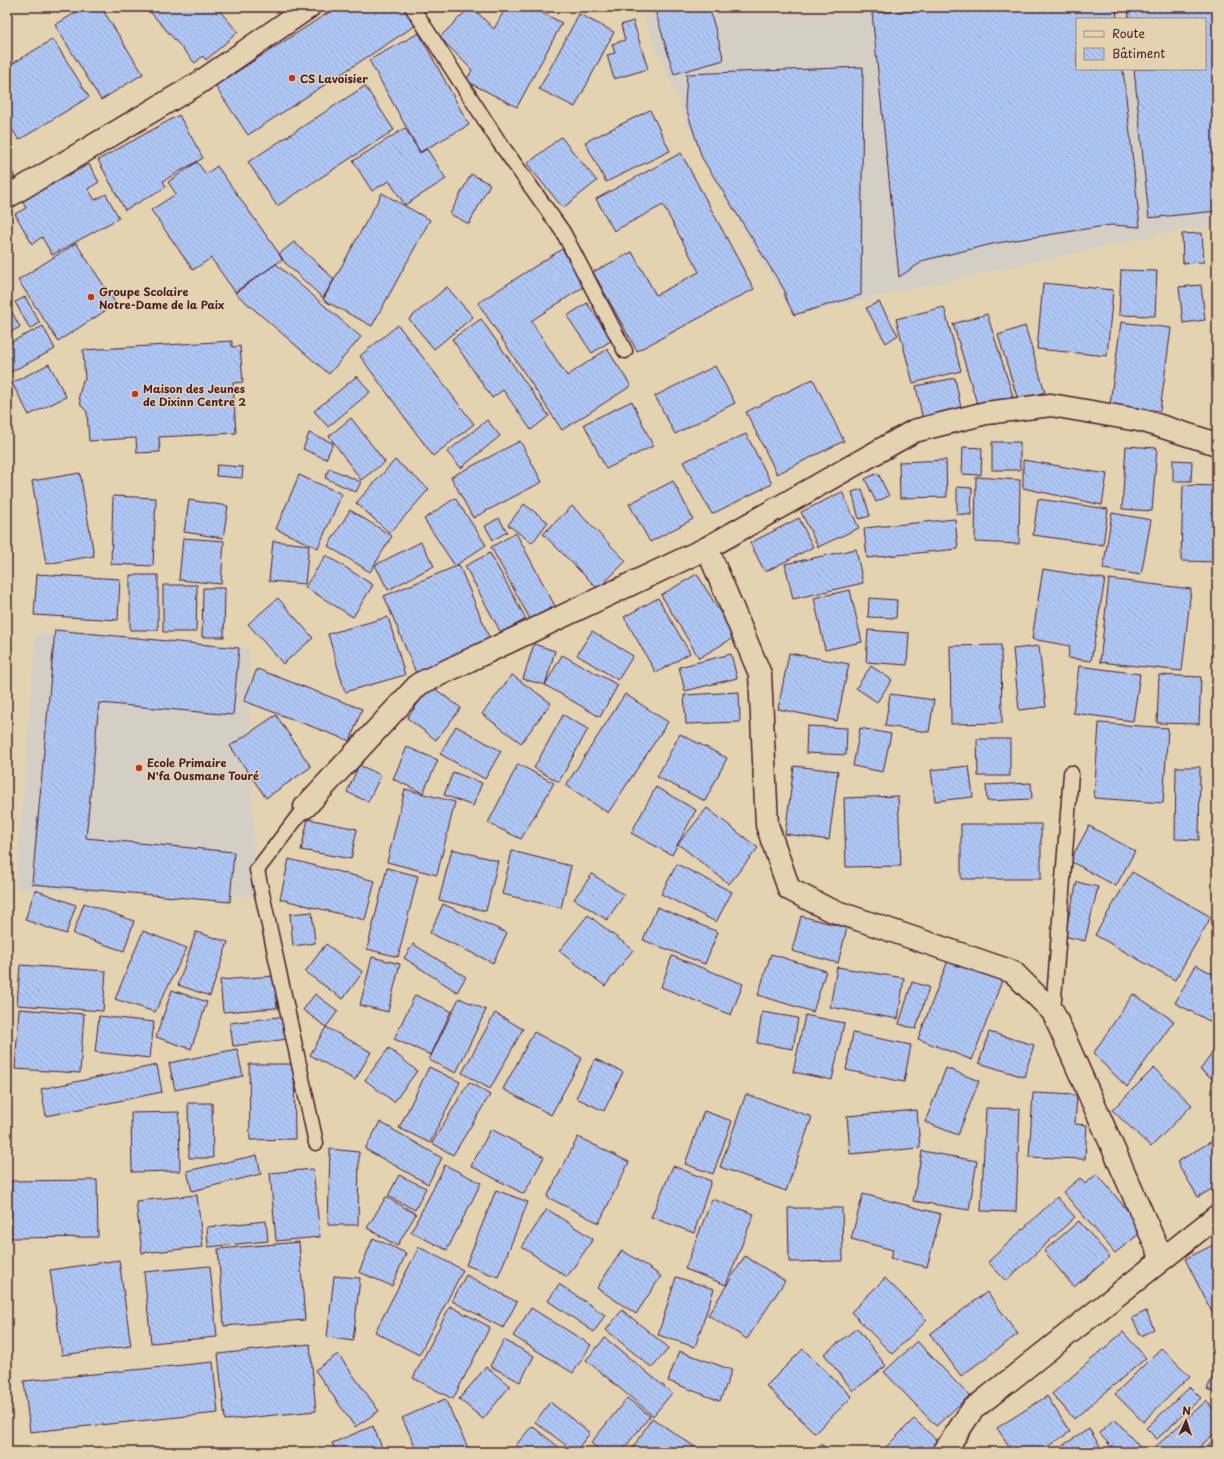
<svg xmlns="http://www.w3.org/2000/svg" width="1224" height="1459" viewBox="0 0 1224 1459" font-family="'Playpen Sans',sans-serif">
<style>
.built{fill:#d4cfc5;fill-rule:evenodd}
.building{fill:url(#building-back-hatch);stroke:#4a1f2b}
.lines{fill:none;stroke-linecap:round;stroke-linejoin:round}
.lane-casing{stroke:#4a1f2b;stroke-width:17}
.street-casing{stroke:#4a1f2b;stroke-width:25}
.lane{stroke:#e4d3b0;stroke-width:14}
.street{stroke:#e4d3b0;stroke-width:22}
.poi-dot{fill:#c8321e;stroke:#e4d3b0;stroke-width:1.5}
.labels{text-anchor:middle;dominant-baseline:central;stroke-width:3;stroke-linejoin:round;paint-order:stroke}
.poi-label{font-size:11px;font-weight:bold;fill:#4a1f2b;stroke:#e4d3b0;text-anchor:start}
</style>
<defs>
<pattern id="building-back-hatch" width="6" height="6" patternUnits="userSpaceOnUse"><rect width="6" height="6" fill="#afc7f5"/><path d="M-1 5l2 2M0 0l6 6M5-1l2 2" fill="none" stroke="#98aad2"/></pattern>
</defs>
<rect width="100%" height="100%" fill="#e4d3b0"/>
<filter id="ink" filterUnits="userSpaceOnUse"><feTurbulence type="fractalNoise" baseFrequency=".025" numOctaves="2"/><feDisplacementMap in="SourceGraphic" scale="8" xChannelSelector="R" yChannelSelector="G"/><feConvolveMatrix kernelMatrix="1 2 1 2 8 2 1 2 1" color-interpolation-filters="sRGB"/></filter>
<g filter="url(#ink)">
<path class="built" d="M639,7H1217V225L1187,229L794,315L702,158ZM1077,19H1205V69H1077Z
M36,634L249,647L255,897L15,889Z"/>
<path class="building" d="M85,7H101L143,74L101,100L55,25Z
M146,7H216L238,32L206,60L203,56L195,63Z
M337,7H404L416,25L248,135L215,86Z
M470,7H472L494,29L506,7H531L562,23L517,107L466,81L472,70L440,37Z
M654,7H709L724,60L674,74Z
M966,7H1116L1117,19H1077V69H1123L1140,227L1111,225L997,243L925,260L899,277L872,13Z
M1128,7H1213L1217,44V211L1149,218L1134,69H1205V19H1129Z
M579,14L614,32L575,107L539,89Z
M633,21L648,69L614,79L607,55L615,53L612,44L625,40L621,25Z
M419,33L469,125L420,152L369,60Z
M53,39L89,97L19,140L7,121V67Z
M863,67L861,295L794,315L785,297V291L702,158L685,105L687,74Z
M365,86L394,130L277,206L248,162Z
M650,110L670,151L606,182L585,142Z
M179,115L203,158L163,181L166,187L125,210L98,160Z
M405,128L420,153L427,149L446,179L405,205L389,181L372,191L353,161Z
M561,137L597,181L563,208L527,164Z
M681,153L754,289L637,351L593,272L632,252L656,295L699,272L663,205L614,231L596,199Z
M197,162L206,174L217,166L283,259L235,292L211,258L193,270L151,210L176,194L168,182Z
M7,163L15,177L7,181Z
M89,164L99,182L88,189L95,200L106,194L119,218L52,255L42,237L32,244L15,214L26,208L22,201Z
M471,174L490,184L469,224L450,214Z
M382,193L430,220L372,326L323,300Z
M1202,233L1204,262L1183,263L1182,234Z
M294,242L334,279L323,298L282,260L279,254Z
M76,243L116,304L58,341L18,280Z
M562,249L585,286L531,321L567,376L607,349L631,386L562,430L478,303Z
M276,264L361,337L329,374L235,293Z
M1121,270L1157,271L1155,316L1119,315Z
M1043,283L1113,290L1107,356L1037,349Z
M1201,285L1205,320L1183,323L1179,287Z
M447,287L473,317L434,349L409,319Z
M25,297L40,323L30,329L15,302Z
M879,302L898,335L886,343L866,308Z
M7,303L20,327L7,334Z
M587,303L612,340L592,353L567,316Z
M944,307L961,371L913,383L896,319Z
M987,314L1013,396L978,407L953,324Z
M481,319L549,416L531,430L503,390L492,398L452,339Z
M1121,322L1171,328L1160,411L1110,404Z
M398,325L474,424L433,456L360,356Z
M43,326L55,349L7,374V344Z
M1025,326L1045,392L1018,400L998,335Z
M232,341V347L240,346L243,382L233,383L236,433L159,437L160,452L137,453L136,438L89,441L87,412L81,405L79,396L83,380H85L83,350Z
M49,364L66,397L29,415L12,383Z
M715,366L735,403L675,434L655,396Z
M357,376L370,392L328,427L314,411Z
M955,378L962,413L923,421L916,386Z
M813,379L844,441L777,474L746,412Z
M632,401L653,446L606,469L584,424Z
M351,418L385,462L361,480L329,436Z
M487,420L500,436L461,468L447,452Z
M309,433L333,443L326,459L303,449Z
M746,434L772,484L712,514L683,462Z
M520,441L542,482L473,518L451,477Z
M992,442H1020V470H992Z
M1126,446L1157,448L1152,511L1122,509Z
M963,447L982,448L981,475L962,474Z
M395,460L429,489L390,533L356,503Z
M946,460L947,497L900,498L899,462Z
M1023,460L1107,474L1102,505L1023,488Z
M1173,460L1192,461L1191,481H1173Z
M217,465L243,467L242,478L216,476Z
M329,468L361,482L356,492L325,478Z
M80,473L94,556L46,564L32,481Z
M878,473L889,496L876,502L865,479Z
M299,475L342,494L318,548L276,529Z
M976,477L1020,480L1019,544L975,542Z
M673,481L693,519L650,542L629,504Z
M1183,485L1217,486V562L1181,561Z
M957,487L972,488L971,515L957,514Z
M862,489L870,516L859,519L852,492Z
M842,492L859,528L818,547L801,512Z
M113,496L156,498L153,566L111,564Z
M455,498L486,545L455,566L424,519Z
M1038,499L1108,509L1103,545L1033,535Z
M189,500L228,506L223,538L184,532Z
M524,504L548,522L532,543L508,525Z
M572,506L626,561L598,589L543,534Z
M350,510L392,536L370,572L328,546Z
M1112,513L1151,520L1141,575L1103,569Z
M499,518L507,532L493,540L485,526Z
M799,518L813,547L765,572L750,543Z
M955,519L958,549L867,558L864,528Z
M516,533L555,606L530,619L491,547Z
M183,538L224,541L221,584L179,580Z
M273,541L309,545L305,584L269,581Z
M421,542L434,566L388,590L375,565Z
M856,549L863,583L793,599L785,564Z
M490,553L526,619L501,633L465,566Z
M326,555L373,585L353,617L305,587Z
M459,565L491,642L416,673L384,596Z
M1043,569L1105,579L1091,661L1068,658L1070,646L1032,639Z
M37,574L120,579L118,620L34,615Z
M697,574L735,637L699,658L661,595Z
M130,575H158V630H130Z
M1109,579L1191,589L1182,671L1100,662Z
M163,585H197L196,632H163Z
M203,588H225L224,637H202Z
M850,590L862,642L825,650L814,598Z
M278,598L313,638L283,664L248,624Z
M658,598L690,653L656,673L624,617Z
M869,598L897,600L896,618L868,617Z
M388,617L405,675L345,692L328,634Z
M55,630L239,648L233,715L99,703L86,838L234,852L230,902L32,884Z
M868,630L909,633L907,665L866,662Z
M592,631L633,656L618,680L577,655Z
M534,644L555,651L545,685L523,679Z
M1001,645L1002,723L951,724L950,646Z
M1039,646L1046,707L1019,710L1013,649Z
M789,653L849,664L837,721L778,709Z
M731,654L737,678L685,691L679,667Z
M562,655L618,685L600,717L545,685Z
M871,666L892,680L877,702L856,688Z
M1079,666L1140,674L1133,721L1073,713Z
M257,669L362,709L350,741L244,701Z
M512,675L551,703L521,743L482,714Z
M1159,675L1201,677L1199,724L1157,723Z
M431,686L461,708L436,740L407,718Z
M739,692L740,722L686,724L684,695Z
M625,694L668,722L608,813L566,785Z
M890,694L934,700L929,732L885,726Z
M276,715L311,767L266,798L230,746Z
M563,715L588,729L559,782L534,768Z
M1099,723L1168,728L1163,803L1094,798Z
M456,726L501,751L485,779L440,754Z
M807,726L847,728L846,755L806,753Z
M860,728L891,734L883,772L853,766Z
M680,734L727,758L705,801L657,777Z
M977,739H1010V776H978Z
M407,747L438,760L423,793L393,779Z
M518,764L554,783L521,839L488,823Z
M359,765L381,775L368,802L347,792Z
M794,766L838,771L829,840L785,834Z
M969,766L973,797L935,801L931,770Z
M1176,767H1200L1199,840L1175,839Z
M453,772L482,783L473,806L444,795Z
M1031,783L1032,799L987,801L986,785Z
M656,787L696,810L672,855L631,833Z
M405,789L455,802L437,875L387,862Z
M898,796L901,866L846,867L844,798Z
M707,808L758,848L729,884L678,844Z
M308,819L357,829L351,859L301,850Z
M961,824H1041V879H961Z
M1089,826L1135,851L1116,886L1070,861Z
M452,849L498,861L486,911L439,900Z
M512,851L571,866L561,908L502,894Z
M289,859L375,881L365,920L280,899Z
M677,864L732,892L716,922L661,894Z
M387,868L418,876L398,957L367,949Z
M1132,872L1211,917L1175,980L1095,935Z
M592,874L624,895L607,920L574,899Z
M1077,882L1098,887L1085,941L1064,936Z
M35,890L76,905L66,934L25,920Z
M84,903L134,921L124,951L73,934Z
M443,904L507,933L493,963L430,933Z
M657,907L718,932L705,964L643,940Z
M312,912L315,943L293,946L290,914Z
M588,915L633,950L605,986L559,951Z
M801,916L847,928L838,963L792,951Z
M143,931L187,948L155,1012L115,999Z
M196,932L228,942L210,996L178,985Z
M326,944L363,972L343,999L305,972Z
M413,944L466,977L457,992L404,958Z
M771,954L826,971L813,1012L758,995Z
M672,956L743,984L731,1015L661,987Z
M372,957L400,964L388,1012L360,1005Z
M949,958L1003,978L972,1060L918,1039Z
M20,965L106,971L103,1011L17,1005Z
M1196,965L1217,976V1025L1175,1003Z
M837,967L904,978L898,1019L830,1007Z
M274,976L277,1008L223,1012L220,980Z
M912,982L929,987L916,1029L899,1024Z
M172,990L207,1002L191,1049L156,1037Z
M315,994L338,1011L326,1027L303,1010Z
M1133,994L1174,1021L1127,1087L1093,1054Z
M415,995L451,1011L431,1055L394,1039Z
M459,998L486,1010L456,1073L429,1060Z
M19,1009L84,1014L80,1073L15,1069Z
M762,1012L798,1018L793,1049L757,1043Z
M495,1013L523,1029L490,1089L462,1073Z
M805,1015L844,1023L832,1080L793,1072Z
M99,1016L154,1022L150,1058L95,1052Z
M286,1016L288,1039L233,1046L230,1023Z
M326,1027L371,1052L355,1080L310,1055Z
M534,1032L582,1058L551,1115L503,1089Z
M989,1032L1034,1045L1024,1077L979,1063Z
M853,1033L911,1045L904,1082L846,1070Z
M1217,1047V1082L1200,1070Z
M389,1048L417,1071L394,1102L365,1080Z
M237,1049L243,1076L175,1090L169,1063Z
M595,1059L623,1072L604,1111L576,1098Z
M249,1064H294L295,1139L250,1140Z
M157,1065L162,1092L46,1116L41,1089Z
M429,1067L460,1082L430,1143L399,1128Z
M946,1068L979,1081L958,1135L925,1122Z
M1154,1068L1192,1105L1151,1147L1112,1110Z
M469,1082L490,1095L453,1155L432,1143Z
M1033,1093L1077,1095L1075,1124L1087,1125L1085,1159L1029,1157Z
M746,1094L812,1117L786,1191L720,1167Z
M188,1103H212L213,1158H189Z
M986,1108L1020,1109L1016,1212L981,1211Z
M917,1110L920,1148L850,1154L847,1116Z
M704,1111L732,1121L713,1174L685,1164Z
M179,1112L180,1171L132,1172L131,1113Z
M380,1122L442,1158L428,1184L365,1149Z
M491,1129L544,1157L524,1194L471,1166Z
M578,1137L629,1162L599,1223L547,1197Z
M1217,1138V1186L1198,1197L1177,1162Z
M330,1149L359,1152L358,1225H328Z
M922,1151L977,1161L969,1210L913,1201Z
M257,1155L261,1174L192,1191L187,1171Z
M445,1165L481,1183L447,1250L411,1232Z
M673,1166L711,1181L694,1233L651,1217Z
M313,1169L320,1237L276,1241L270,1173Z
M1097,1174L1144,1230L1115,1253L1063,1192L1080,1178L1085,1184Z
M399,1175L426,1188L415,1210L388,1196Z
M97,1180L98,1237L11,1238V1181Z
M496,1190L528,1202L498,1277L466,1265Z
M863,1194L941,1214L927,1267L890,1258L893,1250L851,1239Z
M197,1195L203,1247L142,1253L136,1201Z
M386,1197L416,1214L397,1246L367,1228Z
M1057,1197L1075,1217L1006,1281L988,1262Z
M712,1199L754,1214L726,1285L685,1269Z
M788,1208H842L843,1261L789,1262Z
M547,1209L593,1239L567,1277L522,1247Z
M266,1221L268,1241L208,1247L207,1227Z
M1079,1221L1110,1257L1074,1287L1044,1251Z
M373,1238L406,1253L392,1286L359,1272Z
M299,1242L305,1320L224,1326L218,1249Z
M1217,1243V1317L1215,1318L1185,1259Z
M419,1247L463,1270L419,1355L375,1332Z
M622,1250L661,1276L636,1314L597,1288Z
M745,1256L785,1281L747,1339L708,1315Z
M119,1260L131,1346L62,1355L50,1270Z
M210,1266L217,1337L151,1343L144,1272Z
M466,1275L517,1302L503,1328L452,1301Z
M334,1276L360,1278L353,1341L327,1337Z
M676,1277L714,1289L695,1347L658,1335Z
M885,1278L927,1320L892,1354L851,1312Z
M559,1284L605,1315L594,1332L548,1301Z
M987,1292L1018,1334L961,1376L930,1334Z
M450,1306L490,1327L453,1399L413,1378Z
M531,1308L591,1345L573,1373L513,1336Z
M622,1310L669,1348L652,1368L606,1330Z
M1146,1311L1154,1329L1141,1336L1132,1318Z
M857,1328L886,1366L853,1391L824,1354Z
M1123,1332L1146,1358L1074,1419L1052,1394Z
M605,1338L672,1393L653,1416L586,1360Z
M504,1340L534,1356L520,1382L490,1366Z
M917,1341L969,1396L936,1426L884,1372Z
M310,1344L316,1411L225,1420L218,1354Z
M1161,1348L1190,1376L1143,1422L1115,1394Z
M803,1349L852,1397L815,1433L766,1386Z
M679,1351L732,1370L720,1401L668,1381Z
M338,1354L379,1411L355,1427L315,1370Z
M213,1362L218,1413L30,1432L24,1381Z
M486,1367L510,1386L483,1419L459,1399Z
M1217,1368V1394L1207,1389Z
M1190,1387L1201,1398L1157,1439L1146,1428Z
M1047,1396L1070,1432L1039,1452H1013L997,1428Z
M627,1398L650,1416L621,1452H602L591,1443Z
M445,1399L470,1452H418L402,1418Z
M1206,1401L1217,1413V1431L1194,1452H1155L1153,1449Z
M550,1402L590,1433L575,1452L535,1422Z
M652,1418L695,1447L691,1452H630Z
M914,1419L945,1448L940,1452H890L885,1448Z
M1115,1419L1144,1452H1116L1099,1433Z
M373,1426L384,1452H336L332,1443Z
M532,1426L565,1452H524L516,1445Z
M1089,1429L1104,1452H1052Z
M1217,1436V1452H1201Z
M821,1444L831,1452H815Z"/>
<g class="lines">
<defs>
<path id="lane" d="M412,7L499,142L563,232L625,351
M305,807L257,870L316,1143
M1053,1012L1071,773"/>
<path id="street" d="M7,197L199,83L309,7
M707,548L760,674L767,825L789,889L828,909L1013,972L1053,1012L1162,1259
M305,807L419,684L707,548L914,431L986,413L1051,405L1144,421L1217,444
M944,1452L972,1410L1217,1216"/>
</defs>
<use href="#lane" class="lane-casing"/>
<use href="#street" class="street-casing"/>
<use href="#lane" class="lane"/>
<use href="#street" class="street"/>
</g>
</g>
<g class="poi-dot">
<circle cx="292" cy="78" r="4"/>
<circle cx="91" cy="297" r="4"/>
<circle cx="135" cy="394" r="4"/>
<circle cx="139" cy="768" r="4"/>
</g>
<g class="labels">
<g class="poi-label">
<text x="300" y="78">CS Lavoisier</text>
<text x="99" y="291">Groupe Scolaire<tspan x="99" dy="13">Notre-Dame de la Paix</tspan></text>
<text x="143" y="388">Maison des Jeunes<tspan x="143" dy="13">de Dixinn Centre 2</tspan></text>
<text x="147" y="762">Ecole Primaire<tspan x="147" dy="13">N'fa Ousmane Touré</tspan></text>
</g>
</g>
<rect width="1224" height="1459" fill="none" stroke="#e4d3b0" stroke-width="24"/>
<rect x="12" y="12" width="1200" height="1435" fill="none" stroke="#4a1f2b" stroke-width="1.5" filter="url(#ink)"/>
<rect x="1076" y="18" width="130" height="52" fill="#e4d3b0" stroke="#a68b7b"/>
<rect x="1084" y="31" width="20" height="6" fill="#e4d3b0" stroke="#a68b7b"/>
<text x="1112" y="38" font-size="12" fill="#4a1f2b">Route</text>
<rect x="1084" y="48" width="20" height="12" fill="url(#building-back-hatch)" stroke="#a68b7b"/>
<text x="1112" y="58" font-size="12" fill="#4a1f2b">Bâtiment</text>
<g transform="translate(1186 1421) rotate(3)" stroke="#e4d3b0" stroke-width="3" paint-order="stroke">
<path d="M0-3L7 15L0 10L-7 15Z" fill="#4a1f2b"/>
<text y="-6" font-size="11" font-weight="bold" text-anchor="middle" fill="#4a1f2b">N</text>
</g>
</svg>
